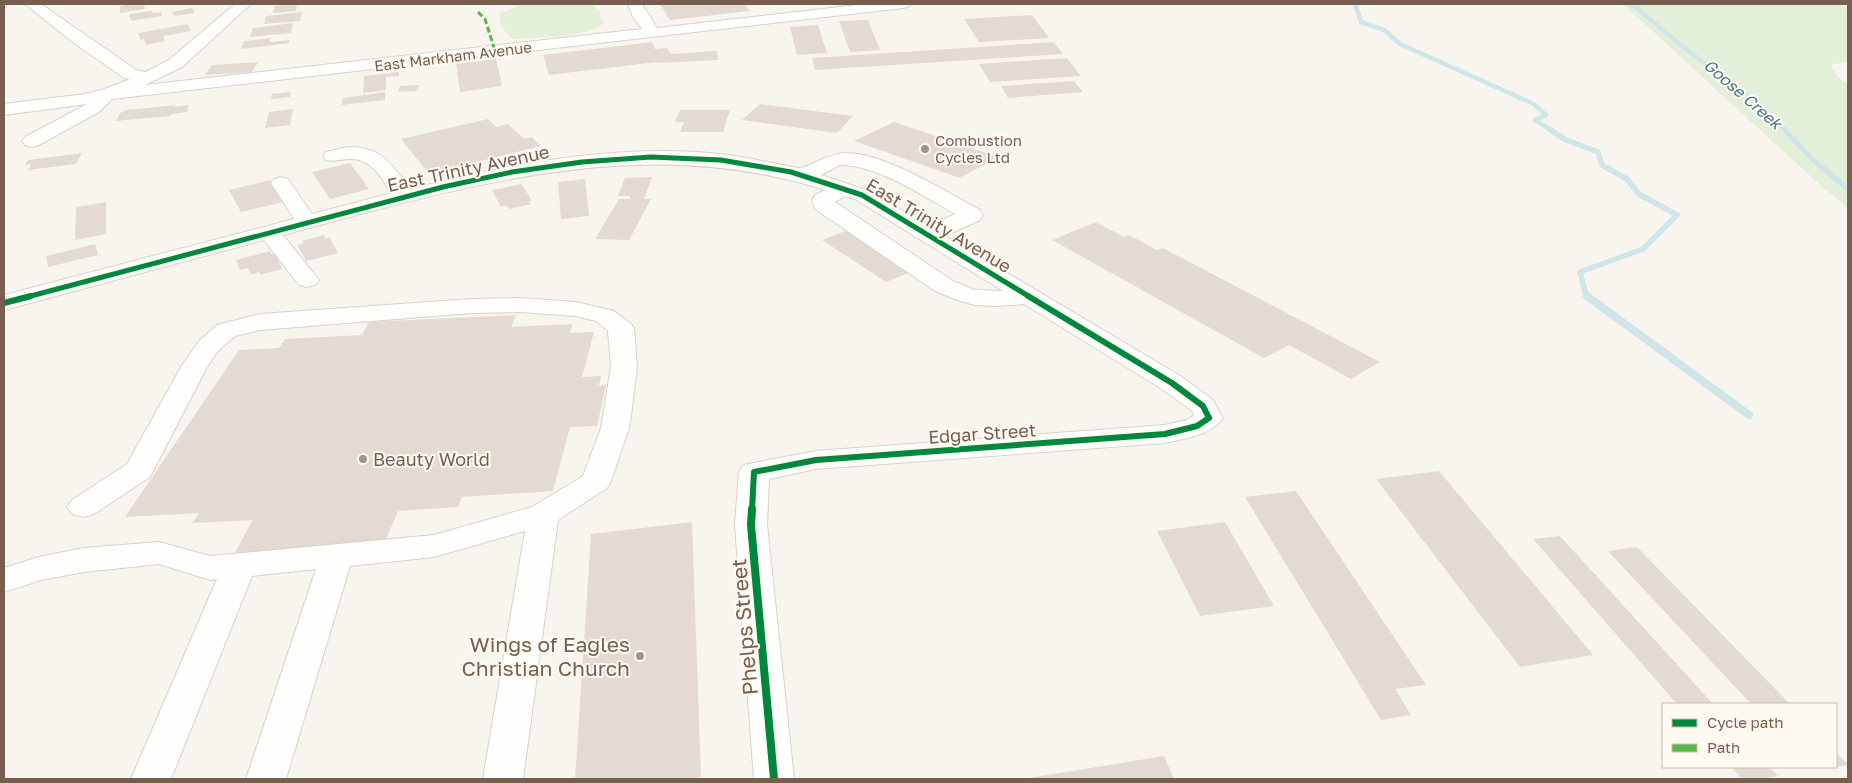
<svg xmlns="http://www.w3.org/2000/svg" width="1852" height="783" viewBox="0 0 1852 783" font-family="'Golos Text',sans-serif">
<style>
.green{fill:#e4efd9}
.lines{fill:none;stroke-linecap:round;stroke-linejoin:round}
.stream-far2{stroke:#d0e5e8;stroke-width:4.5}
.stream-far1{stroke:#d0e5e8;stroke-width:5.5}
.stream{stroke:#d0e5e8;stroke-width:8}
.building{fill:#e3dbd3}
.minor-casing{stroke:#d7d2cc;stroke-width:2}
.minor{fill:#fefefc;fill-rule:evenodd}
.quiet{stroke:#58b947;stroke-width:3;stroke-dasharray:6 3;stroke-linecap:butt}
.cycleway-far2-casing{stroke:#fffaf1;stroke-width:8}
.cycleway-far1-casing{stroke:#fffaf1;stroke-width:9}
.cycleway-casing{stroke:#fffaf1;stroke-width:11}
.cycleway-far2{stroke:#00873e;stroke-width:5}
.cycleway-far1{stroke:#00873e;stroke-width:6}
.cycleway{stroke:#00873e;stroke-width:8}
.poi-dot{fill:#a49386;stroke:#fffaf1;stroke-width:2}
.labels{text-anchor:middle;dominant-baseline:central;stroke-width:4;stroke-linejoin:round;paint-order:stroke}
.far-street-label{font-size:15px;fill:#775e4e;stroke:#fffaf1}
.far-poi-label{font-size:15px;fill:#775e4e;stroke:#fffaf1;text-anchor:start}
.far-water-label{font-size:16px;font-style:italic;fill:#477b89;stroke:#fffaf1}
.street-label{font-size:18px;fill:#775e4e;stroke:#fffaf1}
.poi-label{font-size:18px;fill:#775e4e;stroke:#fffaf1;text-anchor:start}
.near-street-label{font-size:21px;fill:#775e4e;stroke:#fffaf1}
.near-poi-label{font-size:21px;fill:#775e4e;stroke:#fffaf1;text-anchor:end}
</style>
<rect width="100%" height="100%" fill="#f8f5ee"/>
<path class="green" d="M515,4H591L600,12L603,23C592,37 532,38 513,39C505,33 498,23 500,13L517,7Z
M1623,4H1840L1848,11V61L1831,65L1838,78L1848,84V208L1819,184Z"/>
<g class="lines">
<path class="stream-far2" d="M1355,4L1361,22L1384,30L1400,44L1534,104L1546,115L1535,120L1551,130
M1632,4L1678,43L1763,107L1785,130"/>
<path class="stream-far1" d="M1549,129L1566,140L1598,152L1602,165L1627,179L1639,194L1677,215L1643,249L1580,272L1586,295L1588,297
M1784,129L1811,158L1848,189"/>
<path class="stream" d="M1587,296L1749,415"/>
</g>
<path class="building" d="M135,4L144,5L145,9L120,13V6Z
M297,4L296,11L273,13L275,6Z
M660,4H744L750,11L670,20Z
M192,8L195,13L175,16L172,12Z
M152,11L153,13L161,12L162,16L131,21L129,14Z
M302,12L300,21L264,24L266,16Z
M1032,15L1049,38L979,42L964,19Z
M868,20L880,50L850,52L839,21Z
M293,23L291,33L250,37L253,28Z
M188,24L191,31L163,36L165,41L146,45L144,39L140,40L138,33Z
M818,25L827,53L797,55L790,27Z
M271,38L270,42L290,40L289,43L241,49L244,41Z
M652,42L655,49L667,48L671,54L717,51L718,60L657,63V62L549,75L543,55Z
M1054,42L1063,54L815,70L812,58Z
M1067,58L1081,76L990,82L979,64Z
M496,59L502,86L460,92L456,64Z
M258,62L252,72L205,75L212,65Z
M399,72V76L386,77V90L363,93L364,76Z
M1074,81L1083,92L1008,98L1001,86Z
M419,85L416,91L398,92L400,86Z
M291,92L290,97L271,99L272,94Z
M385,92V100L342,105L343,98Z
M760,104L853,116L837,133L742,120Z
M175,105L174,107L189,105L187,112L171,114L170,116L116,121L120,113L127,110Z
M293,109L290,125L265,128L269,112Z
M680,110H730L723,132H680L684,122H675Z
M488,119L496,127L508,124L524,139L532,137L541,146L429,174L401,139Z
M894,122L998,157L960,178L854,141Z
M82,153L76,164L28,170L31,164L25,165L28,160Z
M350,163L369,189L330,199L312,172Z
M652,177L644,199H651L629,240L595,239L619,199H630V196H618L625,178Z
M585,179L589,216L561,219L558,182Z
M270,180L283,202L241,212L229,190Z
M522,184L532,201H529L531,204L509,209L507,206L501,207L492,190Z
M106,202V234L75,240L76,207Z
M1096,222L1124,237L1129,235L1157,250L1163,248L1380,362L1351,379L1289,345L1264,358L1052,240Z
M851,229L916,270L886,282L822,240Z
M324,235L325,238L329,237L338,253L306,261L297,245L304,243L302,241Z
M95,244L98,255L48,267L46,256Z
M270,251L271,254L275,253L282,269L260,275L259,272L251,275L248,268L240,270L236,260Z
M516,315L511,327L572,324L570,333L594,332L582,377L601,376L599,386L606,385L597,426L570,427L553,491L462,497L458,507L398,511L383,546L233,556L253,520L192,523L199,513L125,517L239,350L279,348L285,339L362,335L369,322Z
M1439,471L1593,655L1520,667L1376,479Z
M1296,491L1426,685L1395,689L1411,715L1381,720L1245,497Z
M692,522L701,777L686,779H575L591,534Z
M1225,522L1274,606L1200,616L1157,531Z
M1560,536L1713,704H1677L1533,539Z
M1637,547L1790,704H1751L1608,551Z
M1836,752L1848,765L1836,767Z
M1164,756L1174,779H1029V778Z
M1731,767H1769L1778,776L1762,779H1742Z"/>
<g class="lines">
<defs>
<path id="minor" d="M25,4H41L136,70L146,72L170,59L235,4H251L182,67L145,85L642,29L633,17L628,4H642L657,28L866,4H910L908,7L903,8L112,99L99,112L39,145L32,147L25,145L22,141L25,137L87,104L4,115V104L85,94L102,90L130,79L124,78L74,43Z
M348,147C383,147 391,164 410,189C511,164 617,143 721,154C747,157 773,164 799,168C806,169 829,153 845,153C886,153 944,191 980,210L983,215L980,220L945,236L1182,377L1213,400L1223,418C1211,436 1185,438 1165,443L816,469L769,479L767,525L794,779H754L735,525L739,472L743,465L816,451L1165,425L1187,420L1194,415L1191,410L1162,389L1024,304L995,306L975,305L957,300L935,291L815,209L812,200L815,195L825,190C642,131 462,187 283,235L319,280L315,285L307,287L299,285L264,240L4,310V295L294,219L271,183L274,179L281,177L288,179L312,214L392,193C381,178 371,158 350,159C341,159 335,162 326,160L323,156L326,152ZM840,165C878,165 923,196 955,214L929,226L869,191L821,175ZM845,196L855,199L1003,291L975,290L953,281L835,202Z
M520,298L576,302L614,311L630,323L634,328L637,366L631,416L629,428L611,481L607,488L558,520L523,779H483L525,531L434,557L350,566L286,779H246L316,569L252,576L171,779H131L217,579L210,580L159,564L84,572L41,580L4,592V568L38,557L84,548L159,542L210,556L434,535L532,507L583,476L601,428L603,416L611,366L608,331L596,321L576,316L520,312L471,313L260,330L235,336L217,352L207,367L150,477L94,514L83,517L72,514L67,507L72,500L127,464L181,367L199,341L217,325L260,314L471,299Z"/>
</defs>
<use href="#minor" class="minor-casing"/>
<use href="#minor" class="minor"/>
<path class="quiet" d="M478,12L485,19L495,51"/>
<defs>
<path id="cycleway-far2" d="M27,297L443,187L512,172L582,162L651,157L721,160L791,172L862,195L1030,297"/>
<path id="cycleway-far1" d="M4,303L31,296
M752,510L754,472L816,460L1165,434L1197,426L1209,418L1203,406L1172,383L1028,296"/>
<path id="cycleway" d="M752,509L751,525L774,779"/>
</defs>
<use href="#cycleway-far2" class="cycleway-far2-casing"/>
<use href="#cycleway-far1" class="cycleway-far1-casing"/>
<use href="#cycleway" class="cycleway-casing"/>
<use href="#cycleway-far2" class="cycleway-far2"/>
<use href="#cycleway-far1" class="cycleway-far1"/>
<use href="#cycleway" class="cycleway"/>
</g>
<g class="poi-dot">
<circle cx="925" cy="149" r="5"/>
<circle cx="363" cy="459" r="5"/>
<circle cx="640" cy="656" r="5"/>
</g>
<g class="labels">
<g class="far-street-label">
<text transform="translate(453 56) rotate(-7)">East Markham Avenue</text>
</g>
<g class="far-poi-label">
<text x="935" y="140">Combustion<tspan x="935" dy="17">Cycles Ltd</tspan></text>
</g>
<g class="far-water-label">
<text transform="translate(1743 94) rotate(41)">Goose Creek</text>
</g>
<g class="street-label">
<text transform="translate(468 168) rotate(-12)">East Trinity Avenue</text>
<text transform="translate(939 225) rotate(31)">East Trinity Avenue</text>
<text transform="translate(982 433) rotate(-4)">Edgar Street</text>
</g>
<g class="poi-label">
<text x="373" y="459">Beauty World</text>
</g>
<g class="near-street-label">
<text transform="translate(744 627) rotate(-95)">Phelps Street</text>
</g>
<g class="near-poi-label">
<text x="630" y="644">Wings of Eagles<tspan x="630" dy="24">Christian Church</tspan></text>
</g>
</g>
<rect width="1852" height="783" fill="none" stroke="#775e4e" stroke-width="10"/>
<rect x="1662" y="703" width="175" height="65" fill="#fffaf1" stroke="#c9bcb0"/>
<rect x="1672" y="719" width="25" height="8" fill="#00873e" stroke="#c9bcb0"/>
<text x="1707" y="728" font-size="15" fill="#775e4e">Cycle path</text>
<rect x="1672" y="744" width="25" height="8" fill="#58b947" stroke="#c9bcb0"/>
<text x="1707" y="753" font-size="15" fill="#775e4e">Path</text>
</svg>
